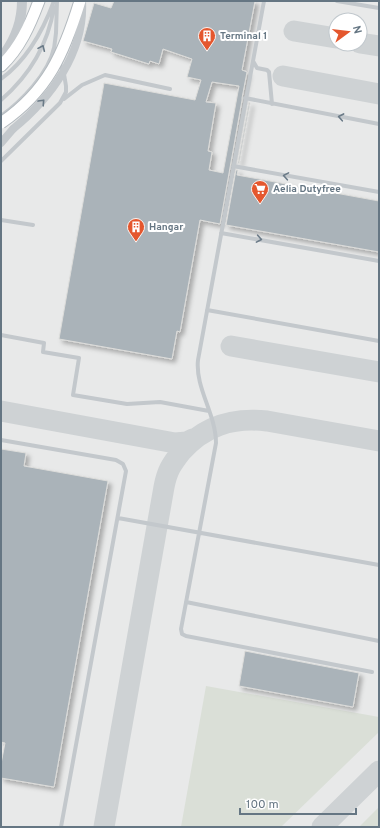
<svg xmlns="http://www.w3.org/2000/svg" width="380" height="828" viewBox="0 0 380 828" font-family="Overpass,sans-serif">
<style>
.built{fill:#e8e9e9;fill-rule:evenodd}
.green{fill:#dadfd7}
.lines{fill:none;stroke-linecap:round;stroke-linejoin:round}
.taxiway{stroke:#ced2d4;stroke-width:21}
.building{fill:#aab3b9;stroke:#dcdcda;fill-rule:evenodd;filter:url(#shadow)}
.secondary-casing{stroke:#b3babf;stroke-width:13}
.service{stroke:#c3c8cc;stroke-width:4}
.minor{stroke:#c3c8cc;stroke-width:8}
.tertiary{stroke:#c3c8cc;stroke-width:10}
.secondary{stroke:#fff;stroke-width:11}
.secondary-bridge-casing{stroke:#b3babf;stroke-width:13;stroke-linecap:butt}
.minor-bridge{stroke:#c3c8cc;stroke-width:8}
.secondary-bridge{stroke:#fff;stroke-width:11}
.oneway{stroke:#6a7a87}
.labels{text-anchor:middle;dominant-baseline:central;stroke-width:4;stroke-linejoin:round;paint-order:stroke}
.poi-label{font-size:10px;font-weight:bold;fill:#657683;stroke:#fff;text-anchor:start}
</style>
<defs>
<filter id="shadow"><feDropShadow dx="3.5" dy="3.5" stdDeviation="2" flood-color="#0004"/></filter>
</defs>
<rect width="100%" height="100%" fill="#fafaf8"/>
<path class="built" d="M1,1H379V827H1ZM336,20H360V44H336Z"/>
<path class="green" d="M206,686L379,717V732L281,827H181Z
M379,807V827H359Z"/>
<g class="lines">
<path class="taxiway" d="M294,31L336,38
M360,43L379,46
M283,76L379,94
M231,346L379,372
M1,411L175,443L187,442L193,439
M104,827L164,487C167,471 171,465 181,452C204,426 232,417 267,421L379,441
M322,827L379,771"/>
</g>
<path class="building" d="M114,1H255L242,70L247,72L242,98V100L220,224L200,220L180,332L177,331L172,359L59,339L104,83L195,100L201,80L187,77L192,59L163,49L159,64L150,61L149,64L111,52L112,49L83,41L94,3L111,8ZM212,82L239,86L223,173L209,170L212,152L208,151L216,103L206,102Z
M249,102L250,103L239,164L238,163Z
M236,170H238L237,175L379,201V252L226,225Z
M1,449L26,453L24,466L108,481L54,787L1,778V764L5,743L1,742Z
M245,651L359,673L353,707L239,686Z"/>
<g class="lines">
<defs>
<path id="secondary" d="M1,66C20,48 30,25 39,1"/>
</defs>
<use href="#secondary" class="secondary-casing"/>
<path class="service" d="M264,1L198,360C195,388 216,414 216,443L181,629L182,634L186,636L372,672
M337,1L379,8
M253,61L257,68L267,70L269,72L272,104
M1,79C27,60 43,31 54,1
M245,98L379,124
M64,99L82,85L105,75L170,89
M1,100C30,75 48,45 54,7
M1,116C21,102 49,73 54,48
M1,161L60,103L66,92V86L64,74L54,49L56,33L57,1
M233,166L379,192
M1,220L33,225
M221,233L379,261
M207,310L379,341
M1,335L44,343L43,352L79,358L73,395L127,404L160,402L209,411
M1,440L116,460L123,464L126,471L61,827
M118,518L379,565
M186,602L379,641"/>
<path class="minor" d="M1,143L13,129"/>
<path class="tertiary" d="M1,58C14,42 22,22 22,1"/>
<use href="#secondary" class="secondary"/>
<defs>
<path id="secondary-bridge" d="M1,123C48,91 64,53 80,1"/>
</defs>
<use href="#secondary-bridge" class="secondary-bridge-casing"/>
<path class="minor-bridge" d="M13,129C51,98 85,52 82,1"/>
<use href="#secondary-bridge" class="secondary-bridge"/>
</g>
<defs><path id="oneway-chevron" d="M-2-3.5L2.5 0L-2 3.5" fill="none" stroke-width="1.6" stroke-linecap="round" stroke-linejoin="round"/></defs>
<g class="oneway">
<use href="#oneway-chevron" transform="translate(42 48) rotate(-66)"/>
<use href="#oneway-chevron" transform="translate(42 102) rotate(-47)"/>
<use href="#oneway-chevron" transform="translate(341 117) rotate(-169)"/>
<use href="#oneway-chevron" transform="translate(286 176) rotate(-170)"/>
<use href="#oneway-chevron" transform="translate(259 239) rotate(10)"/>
</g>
<defs>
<symbol id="building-pin" viewBox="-11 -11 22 30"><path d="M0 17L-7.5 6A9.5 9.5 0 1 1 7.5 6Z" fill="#e4572e" stroke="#fff"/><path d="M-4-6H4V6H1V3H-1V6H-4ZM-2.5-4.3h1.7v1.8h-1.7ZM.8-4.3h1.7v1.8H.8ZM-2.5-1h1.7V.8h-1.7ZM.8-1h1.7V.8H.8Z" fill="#fff"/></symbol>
<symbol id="supermarket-pin" viewBox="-11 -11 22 30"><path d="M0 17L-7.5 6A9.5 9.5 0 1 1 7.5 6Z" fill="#e4572e" stroke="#fff"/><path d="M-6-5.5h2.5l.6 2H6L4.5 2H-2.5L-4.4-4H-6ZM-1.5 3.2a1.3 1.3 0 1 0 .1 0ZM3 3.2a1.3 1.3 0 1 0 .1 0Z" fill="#fff"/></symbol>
</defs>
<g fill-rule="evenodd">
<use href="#building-pin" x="197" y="26" width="20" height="27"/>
<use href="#supermarket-pin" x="250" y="179" width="20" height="27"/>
<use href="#building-pin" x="126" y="217" width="20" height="27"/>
</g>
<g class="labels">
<g class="poi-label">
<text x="220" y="36">Terminal 1</text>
<text x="273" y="189">Aelia Dutyfree</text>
<text x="149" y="227">Hangar</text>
</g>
</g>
<rect width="380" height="828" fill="none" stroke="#657683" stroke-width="4"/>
<g transform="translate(348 32) rotate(75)"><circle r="19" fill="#ffffff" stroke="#c1c8cd"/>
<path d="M0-3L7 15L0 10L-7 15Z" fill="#e4572e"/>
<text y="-6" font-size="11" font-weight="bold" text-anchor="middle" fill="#657683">N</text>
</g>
<path d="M240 808v6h116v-6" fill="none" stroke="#657683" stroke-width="2"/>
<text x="246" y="808" font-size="12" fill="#657683" stroke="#ffffff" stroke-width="3" paint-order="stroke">100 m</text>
</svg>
